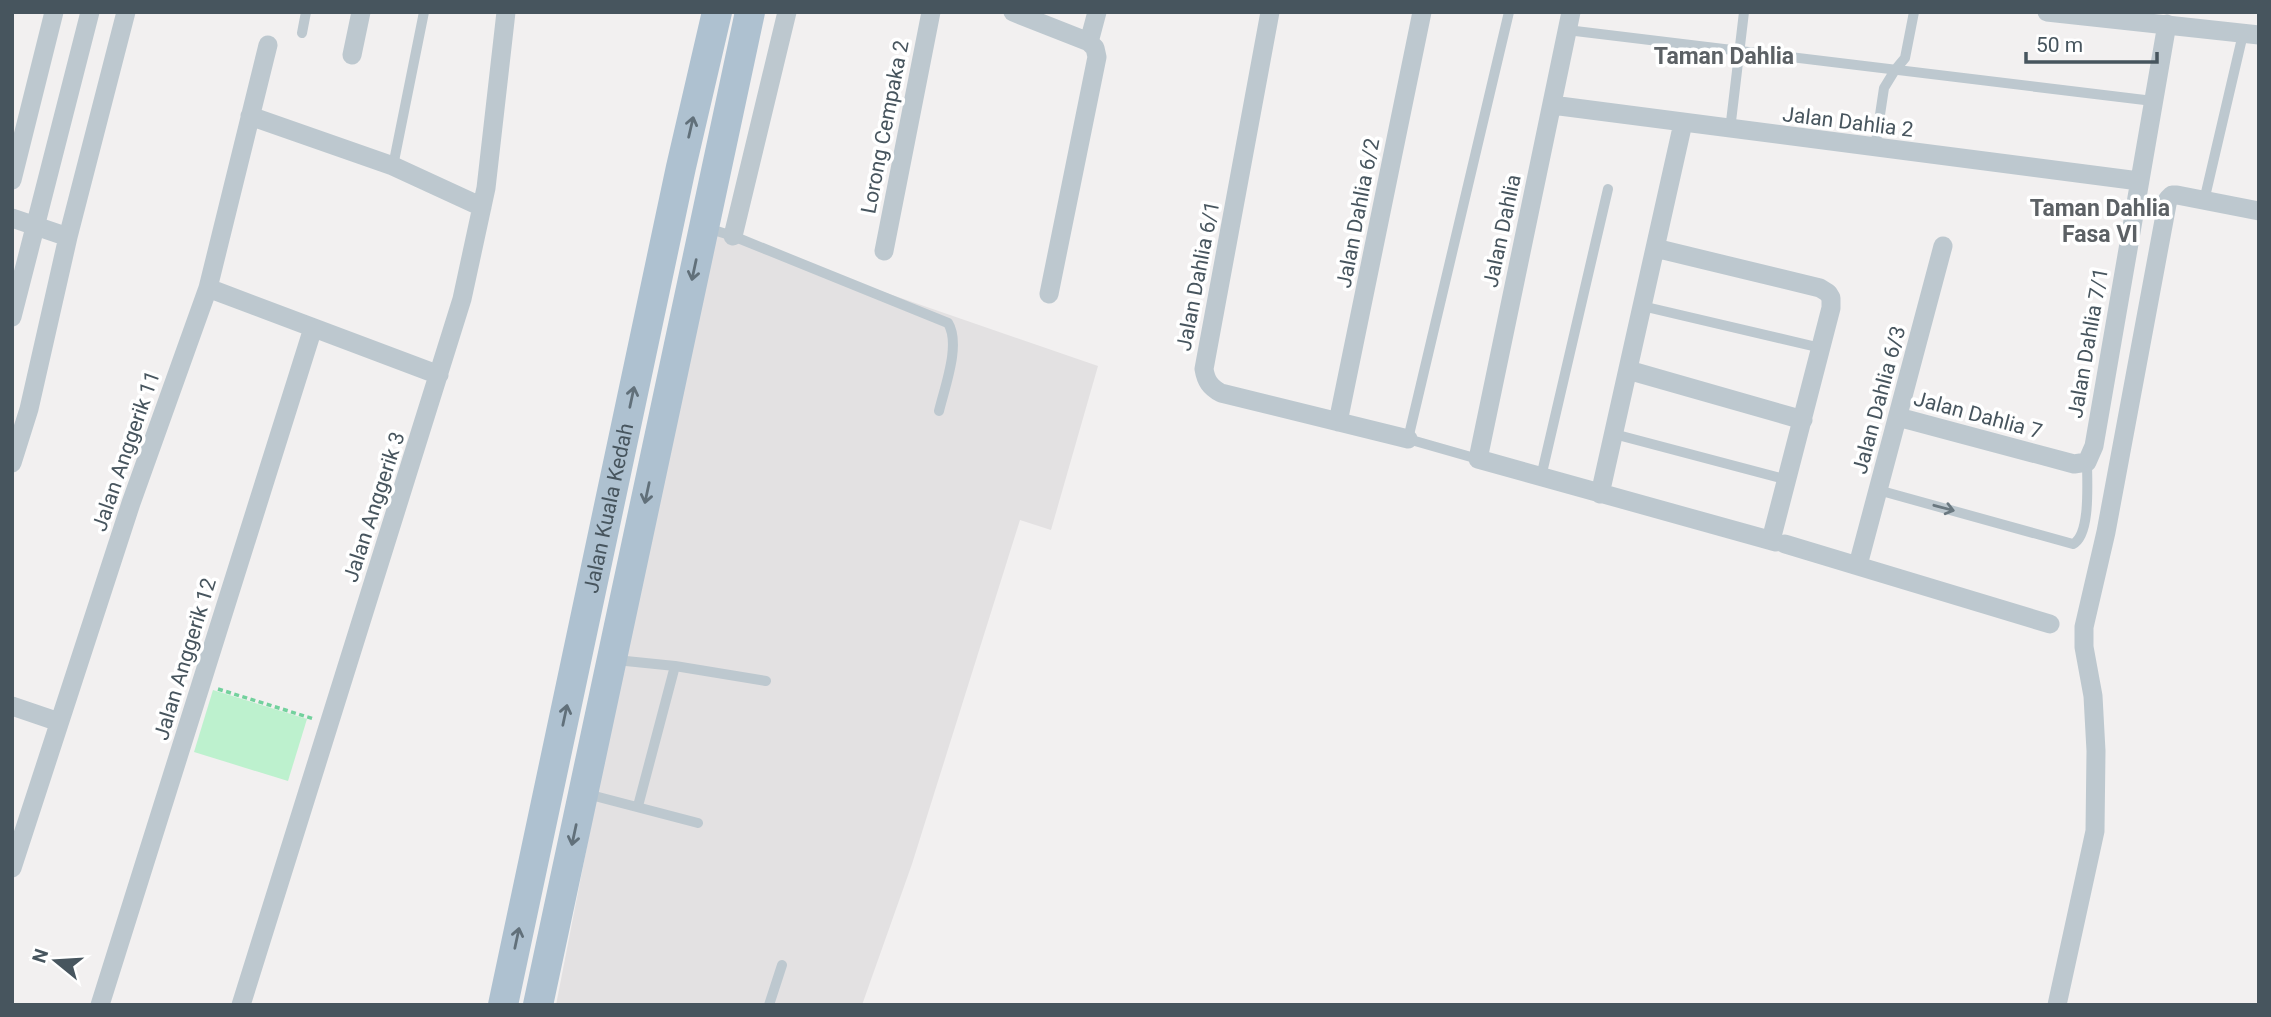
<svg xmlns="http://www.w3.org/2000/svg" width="2271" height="1017" viewBox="0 0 2271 1017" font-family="Roboto,sans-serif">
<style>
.education{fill:#e3e1e2}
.green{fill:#bdf1ce}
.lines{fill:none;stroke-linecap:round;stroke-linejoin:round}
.path{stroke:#73d19d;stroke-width:3.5;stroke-dasharray:5 3.5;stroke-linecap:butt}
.service{stroke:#bdc8cf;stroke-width:10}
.minor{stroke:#bdc8cf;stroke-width:19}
.primary{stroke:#aec1d0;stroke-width:30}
.oneway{stroke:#61707a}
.oneway2{stroke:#6a7880}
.labels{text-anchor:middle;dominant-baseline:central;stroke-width:7;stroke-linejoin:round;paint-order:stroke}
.street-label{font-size:21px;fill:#47555e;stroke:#fff}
.neighbourhood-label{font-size:23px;font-weight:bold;fill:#5c6165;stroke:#fff}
</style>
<rect width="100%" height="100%" fill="#f2f0f0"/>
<path class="education" d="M707,231L1098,366L1051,530L1020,520L912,864L862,1005H556Z"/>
<path class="green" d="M213,690L307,719L288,781L194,752Z"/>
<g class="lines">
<path class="path" d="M218,689L314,719"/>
<path class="service" d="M1567,30L2153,101
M302,33L306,12
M1730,130L1744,12
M1875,148L1884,88L1895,70L1905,58L1914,12
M393,166L424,12
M2204,201L2243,34
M707,228L733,236L948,323C961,344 945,386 939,411
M1642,306L1821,348
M1614,434L1788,480
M1478,459L1408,439L1509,12
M1541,477L1608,189
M1878,490L2073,544C2091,535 2087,481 2087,462
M616,660L675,666L766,681
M587,794L698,823
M638,806L675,666
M769,1005L782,965"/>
<path class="minor" d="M1013,12L1089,42L1095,48L1097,57L1049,294
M1270,12L1204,369C1206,381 1210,387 1221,393L1408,439
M1571,12L1478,459L1776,542
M2047,12L2259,35
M1089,42L1097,12
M352,55L361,12
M1552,105L2139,181
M250,116L393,166L482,207
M12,180L54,12
M12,218L68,237
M733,236L787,12
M1655,248L1820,288L1828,293L1831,298V308L1771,540
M884,251L931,12
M208,288L439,375
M12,317L90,12
M1628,370L1803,420
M1898,417L2074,464L2087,462L2094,446L2167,24
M1338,422L1422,12
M12,463L29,409L68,237L126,12
M1600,494L1683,123
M1785,544L2050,624
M1858,565L1943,246
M12,706L59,722
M12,868L131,503L208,288L268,45
M100,1005L313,328
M241,1005L462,299L486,188L506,12
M2057,1005L2095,831L2096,751L2093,696L2084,647V627L2106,532L2168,199L2172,195H2177L2259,211"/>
<g class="primary">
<path id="s1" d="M503,1005L681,167L717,12"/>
<path d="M538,1005L750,12"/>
</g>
</g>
<defs><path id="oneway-shaft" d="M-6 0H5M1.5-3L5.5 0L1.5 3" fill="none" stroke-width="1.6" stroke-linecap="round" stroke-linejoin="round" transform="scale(1.75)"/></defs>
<g class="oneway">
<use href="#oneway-shaft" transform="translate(691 127) rotate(-77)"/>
<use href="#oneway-shaft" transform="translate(694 270) rotate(102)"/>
<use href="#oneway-shaft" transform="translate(632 397) rotate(-78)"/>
<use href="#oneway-shaft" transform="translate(647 493) rotate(102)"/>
<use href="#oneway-shaft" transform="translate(565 715) rotate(-78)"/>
<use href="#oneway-shaft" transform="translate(574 835) rotate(102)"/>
<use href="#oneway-shaft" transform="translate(517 938) rotate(-78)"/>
</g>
<use class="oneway2" href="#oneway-shaft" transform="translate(1944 508) rotate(15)"/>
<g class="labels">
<g class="street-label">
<text transform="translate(1848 122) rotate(7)">Jalan Dahlia 2</text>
<text transform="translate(885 127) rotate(-79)">Lorong Cempaka 2</text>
<text transform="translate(1358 213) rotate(-79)">Jalan Dahlia 6/2</text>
<text transform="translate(1502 231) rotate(-78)">Jalan Dahlia</text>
<text transform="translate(1198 276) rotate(-79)">Jalan Dahlia 6/1</text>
<text transform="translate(2088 343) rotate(-80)">Jalan Dahlia 7/1</text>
<text transform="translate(1879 400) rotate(-75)">Jalan Dahlia 6/3</text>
<text transform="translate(1978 415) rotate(15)">Jalan Dahlia 7</text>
<text transform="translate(126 451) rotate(-71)">Jalan Anggerik 11</text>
<text transform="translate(374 507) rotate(-72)">Jalan Anggerik 3</text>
<text stroke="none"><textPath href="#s1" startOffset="508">Jalan Kuala Kedah</textPath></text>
<text transform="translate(185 659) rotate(-73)">Jalan Anggerik 12</text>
</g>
<g class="neighbourhood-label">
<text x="1724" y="56">Taman Dahlia</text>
<text x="2100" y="208">Taman Dahlia<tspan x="2100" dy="26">Fasa VI</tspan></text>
</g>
</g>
<rect width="2271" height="1017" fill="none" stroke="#47555e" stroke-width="28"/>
<g transform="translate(56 961) rotate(288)" stroke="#ffffff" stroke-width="5" paint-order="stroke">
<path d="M0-5L12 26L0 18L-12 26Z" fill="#47555e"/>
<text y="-10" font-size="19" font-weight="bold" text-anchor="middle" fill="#47555e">N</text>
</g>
<path d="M2026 52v10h131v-10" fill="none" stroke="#47555e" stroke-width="3.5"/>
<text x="2036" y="52" font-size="21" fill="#47555e" stroke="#ffffff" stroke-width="5" paint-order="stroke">50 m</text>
</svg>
